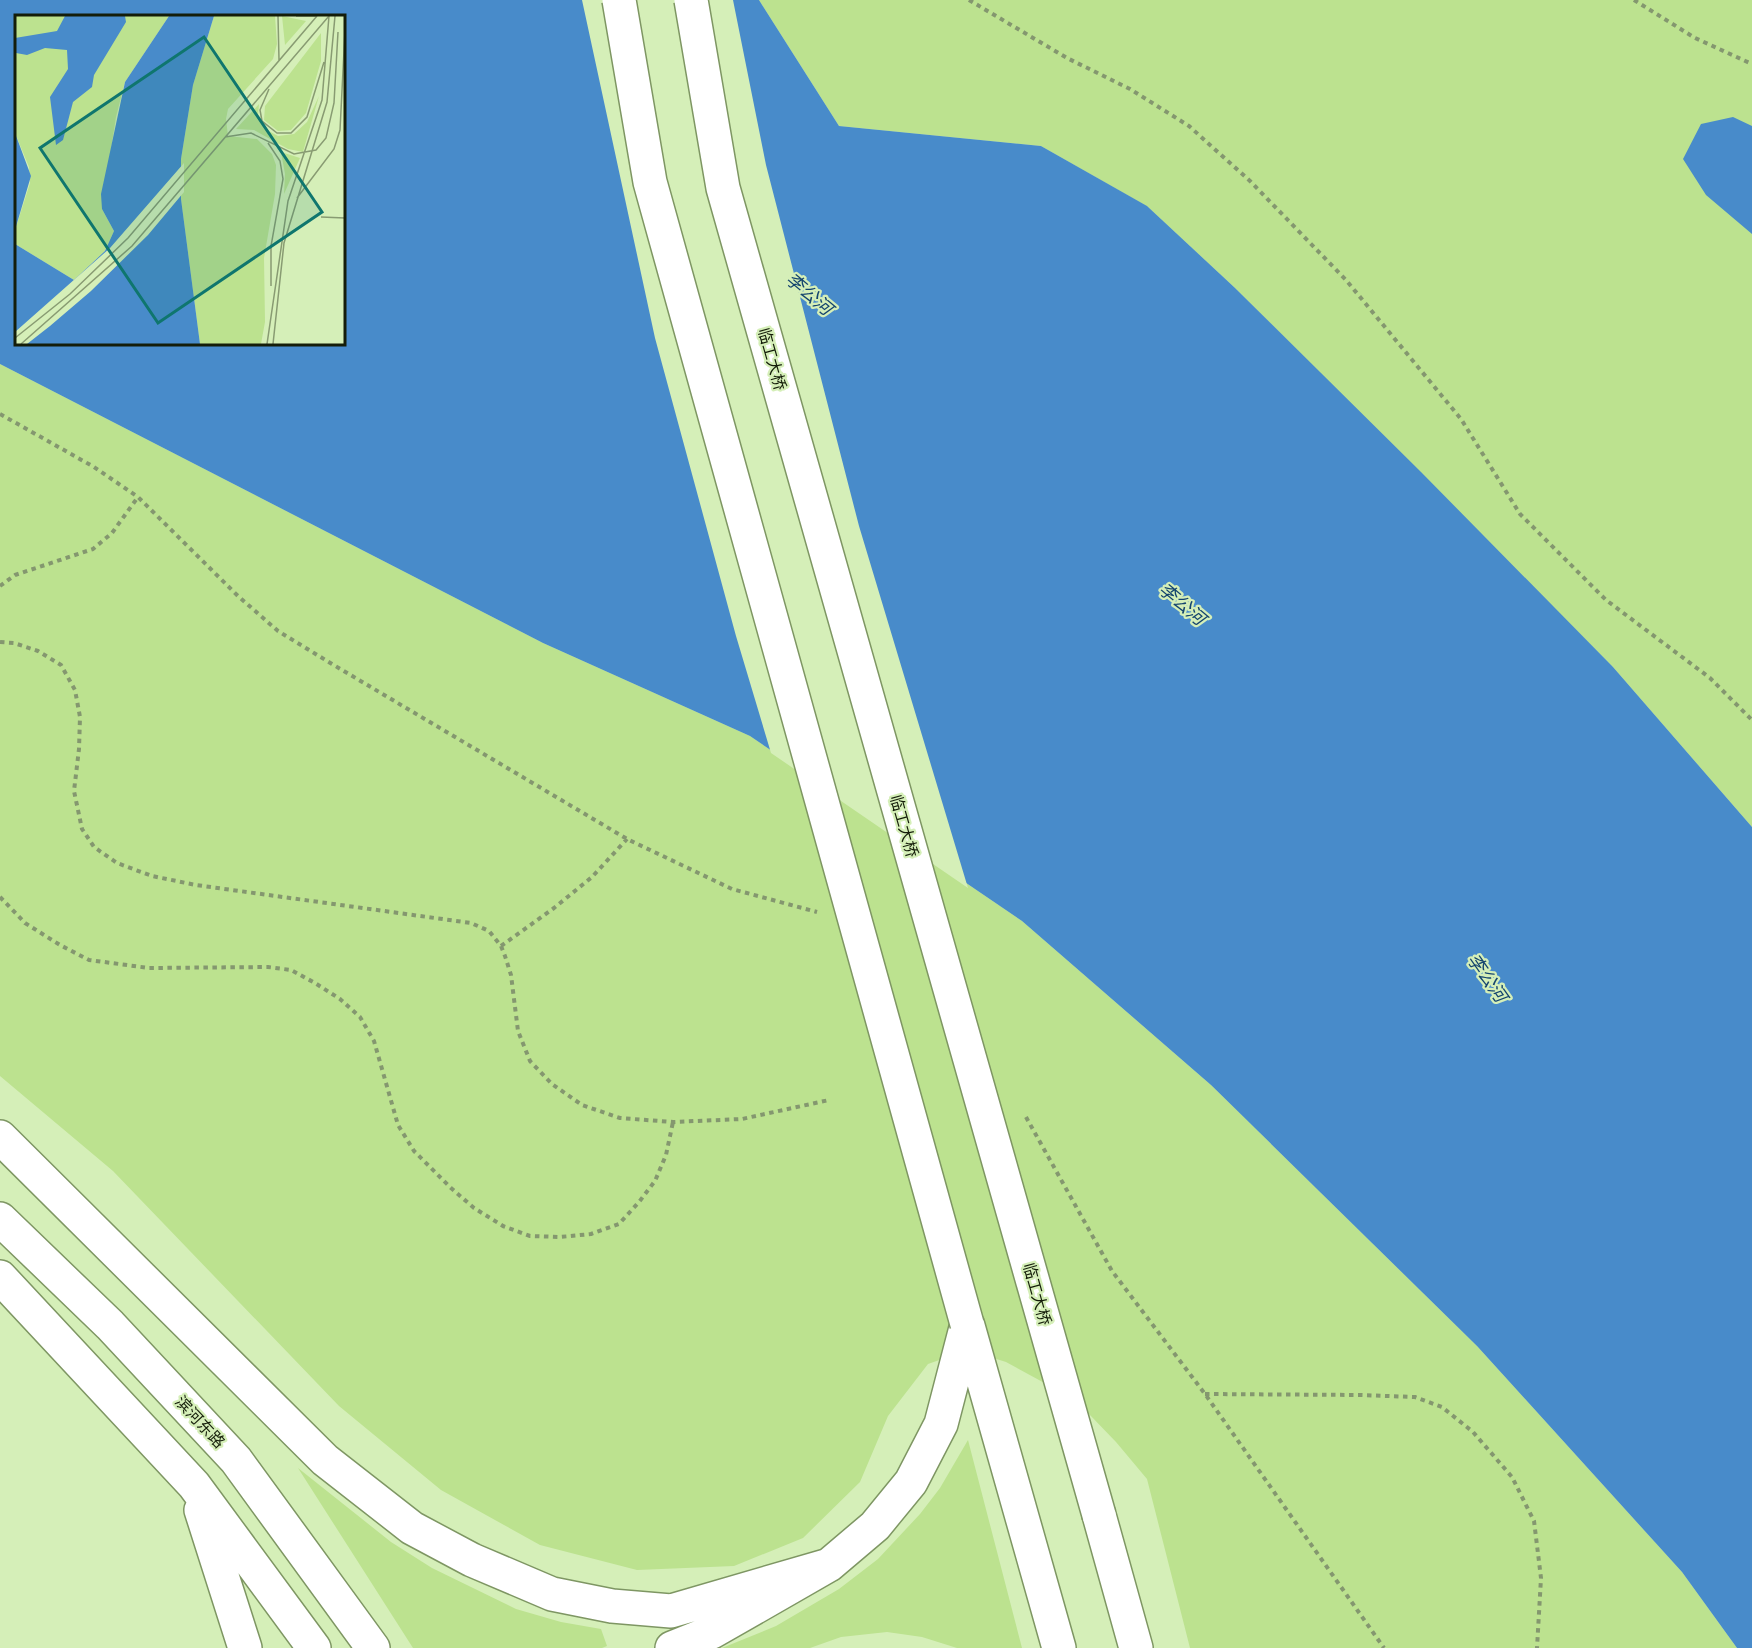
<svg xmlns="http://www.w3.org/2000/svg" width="1752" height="1648" viewBox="0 0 1752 1648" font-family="Jost,'Noto Sans SC',sans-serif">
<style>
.green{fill:#bce28f}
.water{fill:#488bca;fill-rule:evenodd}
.pier{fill:#d5efb8}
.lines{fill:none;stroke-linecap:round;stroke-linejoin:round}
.major-casing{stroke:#7e9663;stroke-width:36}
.path{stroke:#84976f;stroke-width:4;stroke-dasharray:4.5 4.5;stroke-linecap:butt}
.major{stroke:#fff;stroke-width:33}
.major-bridge-casing{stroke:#7e9663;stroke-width:36;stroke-linecap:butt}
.major-bridge{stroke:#fff;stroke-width:33}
.labels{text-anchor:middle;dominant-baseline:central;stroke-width:4.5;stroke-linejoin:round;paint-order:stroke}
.street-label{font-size:16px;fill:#141d09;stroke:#d5efb8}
.water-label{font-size:18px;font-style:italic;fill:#14446e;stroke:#d5efb8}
.inset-road{fill:none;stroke:#889b72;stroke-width:1.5}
.view{fill:#0f766e;fill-opacity:0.15;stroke:#0f766e;stroke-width:3}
.inset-edge{fill:none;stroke:#141d09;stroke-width:3}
</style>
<rect width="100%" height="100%" fill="#d5efb8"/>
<path class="green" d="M759,0H1752V827L1613,667L1234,287L1148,207L1041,146L839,126Z
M0,364L543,643L750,736L1022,921L1211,1085L1477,1346L1682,1572L1737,1648H1190L1147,1479L1116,1442L1089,1414L1050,1386L1006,1362L968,1350L928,1364L888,1416L860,1482L803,1538L734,1566L637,1570L540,1545L441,1490L339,1406L113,1171L0,1076Z
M968,1440L1022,1648H957L922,1637L887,1632L841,1637L810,1648H722L776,1626L839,1589L878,1559L920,1514L940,1488Z
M298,1468L391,1542L432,1568L516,1609L561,1622L601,1629L607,1646L602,1648H413Z"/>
<path class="water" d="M0,0H759L839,126L1041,146L1147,206L1234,287L1421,472L1613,667L1752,827V1648H1737L1682,1572L1477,1346L1211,1085L1022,921L750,736L543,643L0,364ZM16,16H344V344H16Z
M1733,117L1752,126V234L1706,195L1683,159L1701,124Z"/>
<path class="pier" d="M582,0H733L766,165L859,526L968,888L771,753L736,636L655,338Z"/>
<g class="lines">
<defs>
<path id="major" d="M0,1137L325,1460L412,1528L472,1560L552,1594L612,1606L671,1611L829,1565
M0,1219L110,1325L236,1460L373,1648
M0,1277L194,1485L314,1648
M968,1326L1059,1648
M201,1510L245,1648
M1099,1515L1136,1648
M672,1648L712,1632L829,1565L875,1526L911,1482L941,1424L967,1324"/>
</defs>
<use href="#major" class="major-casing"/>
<path class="path" d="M969,0L1067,58L1130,89L1189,126L1250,181L1346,280L1461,419L1520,514L1606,600L1710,678L1752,720
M1634,0L1695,38L1752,64
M0,414L94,467L138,497L238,596L278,631L332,664L627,839L732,889L817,912
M0,586L15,575L93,549L112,533L138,497
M0,642L14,643L38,651L61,665L75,690L80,717L79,749L74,791L82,829L94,847L117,863L152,876L196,885L471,923L489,931L501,946L505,956L511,975L518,1031L530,1061L552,1084L582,1105L620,1118L673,1122L742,1119L829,1100
M0,897L25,923L60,945L89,960L149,968L268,967L291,970L315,983L340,999L360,1017L374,1041L398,1125L414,1151L451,1188L474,1208L503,1226L530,1236L560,1237L591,1234L619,1224L639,1202L655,1181L666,1155L673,1122
M501,946L554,908L592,877L627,839
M1026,1117L1112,1271L1205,1394L1384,1648
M1205,1394L1361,1395L1415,1397L1442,1407L1473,1432L1512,1477L1534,1521L1541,1578L1537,1648"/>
<use href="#major" class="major"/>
<defs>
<path id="major-bridge" d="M619,0L650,182L967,1324
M691,0L723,188L1099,1515"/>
</defs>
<use href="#major-bridge" class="major-bridge-casing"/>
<use href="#major-bridge" class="major-bridge"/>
</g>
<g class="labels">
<g class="street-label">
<text transform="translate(772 359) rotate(74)">临工大桥</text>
<text transform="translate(904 826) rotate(74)">临工大桥</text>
<text transform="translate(1037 1294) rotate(74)">临工大桥</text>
<text transform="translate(200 1422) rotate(47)">滨河东路</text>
</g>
<g class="water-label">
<text transform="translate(809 294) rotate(40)">李公河</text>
<text transform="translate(1182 604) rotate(40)">李公河</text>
<text transform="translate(1487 978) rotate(55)">李公河</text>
</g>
</g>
<g transform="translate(15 15)">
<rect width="330" height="330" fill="#d5efb8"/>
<path d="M0,1H154L110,67L101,102L87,194L99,216L90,236L59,265L0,229L1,212L15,168L14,152L0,118ZM199,1H260L262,29L258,44L213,94L211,104L213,121L242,124L257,139L261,150L260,179L249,243L250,307L246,329H185L166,184V144L178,70ZM267,1L291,6L270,30ZM306,18V46L291,98L276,115L263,116L249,105L250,91ZM304,81L288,137L273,134L239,115L221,114L244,89L243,101L250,114L263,121L279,119L292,107ZM266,137L285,143L269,179L270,159Z" fill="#bce28f"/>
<path d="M50,1H110L111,7L79,60L77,72L58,87L48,125L41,130L35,82L53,54L52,35L30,33L12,40L1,38L0,23L42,16ZM154,1H199L178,70L166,144V184L185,329H0V229L59,265L90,236L99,216L87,194L86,179L110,67ZM0,118L16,161L0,215Z" fill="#488bca"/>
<path d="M169,148V177L133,220L76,276L35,311L12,329H0V317L95,233Z" fill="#d5efb8"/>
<path class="inset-road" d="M263,1L264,45M281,1H301M254,74L245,95L247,106L262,118H276L292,102L309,47M210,122L236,118L279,139L301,135L311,123L319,88L323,17M253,128L265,146L268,164L256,231V271M282,183L319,134L325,115L330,16M306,202L330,203M0,323L55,279L113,223L302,1M6,329L117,231L314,1M252,329L273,186L307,85L314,1M258,329L269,228L312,87L320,1"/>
<path class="view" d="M189,22L307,197L143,308L25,133Z"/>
<rect width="330" height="330" class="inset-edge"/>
</g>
</svg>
